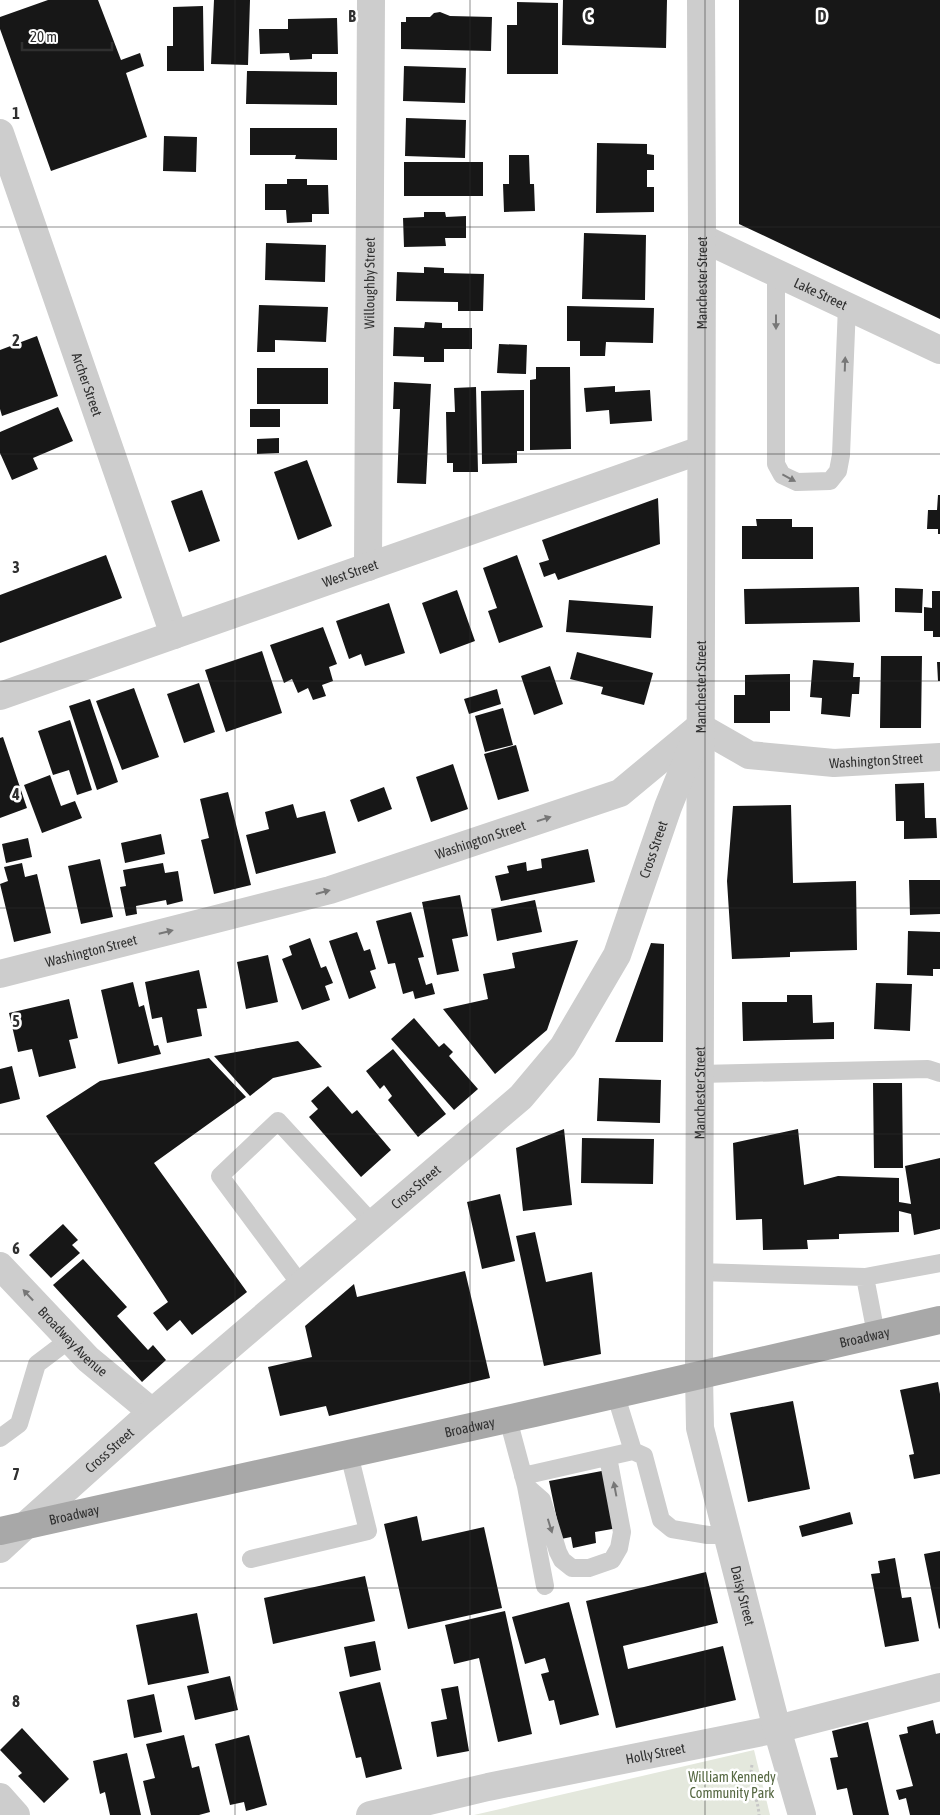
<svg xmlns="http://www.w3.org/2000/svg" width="940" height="1815" viewBox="0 0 940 1815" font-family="'Asap Condensed',sans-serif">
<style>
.green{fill:#e4e8dd}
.building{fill:#171717}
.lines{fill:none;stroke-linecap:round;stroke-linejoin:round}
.path{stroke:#c7c7c7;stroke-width:3;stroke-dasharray:2.5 2.5;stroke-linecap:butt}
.service{stroke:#cdcdcd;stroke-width:18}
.minor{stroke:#cdcdcd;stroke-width:28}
.tertiary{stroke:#cdcdcd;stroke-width:28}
.primary{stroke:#a8a8a8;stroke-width:28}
.oneway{fill:#777}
.grid{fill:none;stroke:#303030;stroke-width:1;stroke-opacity:0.55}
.labels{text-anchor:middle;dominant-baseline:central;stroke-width:5;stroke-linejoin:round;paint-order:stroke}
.street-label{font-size:14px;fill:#303030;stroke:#fff}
.park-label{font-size:14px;fill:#566842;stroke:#fff}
.grid-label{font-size:16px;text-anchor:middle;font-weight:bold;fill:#303030;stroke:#fff;stroke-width:5;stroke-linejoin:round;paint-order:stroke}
</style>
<rect width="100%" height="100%" fill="#fff"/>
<path class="green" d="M754,1750L770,1815H474Z"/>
<path class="building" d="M48,0H98L121,60L140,53L144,66L126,73L147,137L51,171L0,29V17Z
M214,0H250L248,65L211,64Z
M563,0H667L666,48L562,45Z
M739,0H940V319L739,224Z
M517,2L558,3V74H507V25H517Z
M203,6L204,71H167V46H173V7Z
M440,12L450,16L492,17L491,51L401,49V22H406V17H430L434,13Z
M337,18L338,54H312V59L290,60L289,53L260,54L259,29H288V19Z
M404,66L466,68L465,103L403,101Z
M247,71L337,72V105L246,104Z
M406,118L466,120L465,158L405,156Z
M250,128H337V160L295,159L296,155H250Z
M164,136L197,137L196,172L163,171Z
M597,143L647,144V154L654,155V170H647V187H654V212L596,213Z
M509,155H529L530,184H534L535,211L504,212L503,184H509Z
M404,162H483V196H404Z
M287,179H307V185H328L329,214H312V222L287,223L286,210H265V184H287Z
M424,212H445L446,217L466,216V238H445L446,246L404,247L403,218L424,217Z
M584,233L646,235L645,300L582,299Z
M266,243L326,245L325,282L265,280Z
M424,267L444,268V273L484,274L483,311H458V302L396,301L397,272L424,273Z
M259,305L328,307L326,342L275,340V352H257Z
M567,306L654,308L653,343L606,342L605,356H580V341H567Z
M425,322L442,323V328H472V349H444V362H424V357L393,356L394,327L424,328Z
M37,336L58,396L2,416L0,409V350Z
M499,344L527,345L526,374L497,373Z
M536,367H570L571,449L530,450V380L536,379Z
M257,368H328V404H257Z
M394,382L431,384L426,484L397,483L400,409H393Z
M615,386V392L650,390L652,421L610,424L609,410L586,412L584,388Z
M476,387L478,472H453V463H447L446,412H455L454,388Z
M524,390V451H517V463L482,464L481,391Z
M58,407L73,441L33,458L38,469L12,480L0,453V432Z
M250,409H280V427H250Z
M279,438V453L257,454V439Z
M307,460L332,526L298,540L274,472Z
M202,490L220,541L189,552L171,501Z
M938,495H940V534H938V529H927L928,510H937Z
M658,498L660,544L558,580L555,573L544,577L539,563L549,560L542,540Z
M756,519H792V527H813V559H742V526H757Z
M106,555L122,598L0,643V595Z
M517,555L543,627L499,643L488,611L497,608L483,568Z
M859,587L860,622L745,624L744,589Z
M895,588L923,589L922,613L895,612Z
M457,590L475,641L440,654L422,603Z
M932,591H940V637H933V631H924V607L932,608Z
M569,600L653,606L651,638L566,632Z
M389,603L405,653L365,666L361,654L349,659L336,621Z
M323,627L337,664L329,667L333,681L322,685L326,696L313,700L308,688L298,693L292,679L284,683L270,645Z
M262,651L282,713L226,732L205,670Z
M577,652L653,673L644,705L601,694L603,687L570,679Z
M881,656H922L921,728H880Z
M813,660L854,663L853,677H860L859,694H852L850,717L821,714L822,698L810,697Z
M937,662H940V681H938Z
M550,666L563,704L534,715L521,676Z
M790,674V711H770V723H734V695H745V675Z
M199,683L215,732L184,743L167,694Z
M134,688L159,757L122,770L96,701Z
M497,689L501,704L469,714L464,699Z
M90,699L118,782L97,790L69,706Z
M503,708L513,745L485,752L475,716Z
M70,720L92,790L77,795L69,770L53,775L38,731Z
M3,737L27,808L0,818V738Z
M516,745L529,791L498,800L484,754Z
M453,764L468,809L431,822L416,777Z
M50,775L61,806L75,801L82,818L42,833L24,785Z
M924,783L925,818H936L937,838L904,839V821H896L895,784Z
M384,787L392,809L358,822L350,800Z
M228,792L251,885L214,894L201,840L209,838L200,799Z
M293,804L297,818L325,811L336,853L256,874L246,835L269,829L265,812Z
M791,805L793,883L856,881L857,950L790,952V957L732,959L727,881L733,806Z
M161,834L165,854L125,863L121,843Z
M28,838L32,857L6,863L2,844Z
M588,849L595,882L501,901L495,876L509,873L507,866L526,862L527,871L542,868L541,859Z
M100,859L113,917L81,924L68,866Z
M22,863L25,877L37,874L51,933L14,942L0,884L8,881L4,867Z
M163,863L165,873L178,871L183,901L167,905L166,900L136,906L137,914L126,916L120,887L126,886L123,870Z
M909,880H940V914L910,915Z
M460,895L468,936L452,939L459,971L437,975L422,902Z
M535,900L542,932L497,941L491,909Z
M411,912L424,957L418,958L426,985L432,983L435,994L415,999L413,991L403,994L395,963L388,964L376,921Z
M908,931L940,932V969H933V976L907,975Z
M357,932L364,951L370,949L376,969L370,971L376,988L349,999L329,941Z
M310,938L321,968L326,966L333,983L325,986L330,1000L302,1010L282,959L292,955L289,946Z
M578,940L547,1030L495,1074L443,1009L488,999L483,974L515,968L512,953Z
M651,943L664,944L663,1042H615Z
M268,955L278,1002L246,1009L237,962Z
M199,970L207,1008L197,1009L202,1036L167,1043L162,1017L152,1019L145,982Z
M133,982L139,1007L144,1005L154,1046L158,1045L161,1054L118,1064L101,990Z
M876,983L912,984L910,1031L874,1029Z
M787,995H812L813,1023L834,1022V1039L743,1041L742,1002H787Z
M69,999L78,1038L69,1040L76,1068L39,1077L32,1049L18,1052L9,1013Z
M414,1018L439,1047L444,1043L453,1052L449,1056L478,1089L454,1110L391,1039Z
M298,1041L322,1067L273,1078L250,1096L214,1056Z
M393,1049L446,1114L418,1137L388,1100L392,1096L384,1085L380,1089L366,1071Z
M209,1058L246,1097L154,1163L247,1292L192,1335L180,1320L167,1331L153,1313L168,1302L46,1116L100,1081Z
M12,1066L20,1099L0,1104V1069Z
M599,1078L661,1080L660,1123L597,1121Z
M873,1083H902L903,1168H874Z
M328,1086L352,1114L357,1110L391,1150L361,1177L309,1117L318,1109L311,1101Z
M564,1129L572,1205L523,1211L516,1148Z
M798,1129L804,1185L838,1176L899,1178V1202L911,1204L905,1166L940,1158V1229L914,1235L911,1214L899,1211V1232L839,1234V1239L807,1240L808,1249L763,1250L762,1219L736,1220L733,1143Z
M582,1138L654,1139L653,1184L581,1183Z
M500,1194L515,1261L482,1269L467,1202Z
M63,1224L78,1240L72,1245L80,1253L51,1278L29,1255Z
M535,1232L546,1282L592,1272L601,1354L544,1366L516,1236Z
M83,1259L127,1307L117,1316L148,1350L153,1345L166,1360L142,1382L53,1285Z
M465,1271L490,1378L329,1416L326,1406L280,1416L268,1367L312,1357L305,1326L354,1284L357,1297Z
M938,1382L940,1394V1474L914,1479L909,1455L914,1454L900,1390Z
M793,1401L810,1489L748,1502L730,1413Z
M607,1470L618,1528L595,1532L596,1543L573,1548L571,1537L561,1539L549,1481Z
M850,1512L853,1524L802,1537L799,1526Z
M417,1516L422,1541L484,1527L502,1608L408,1629L384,1524Z
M940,1551V1628L939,1629L924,1554Z
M895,1558L902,1598L911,1597L919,1641L885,1647L871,1574L880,1573L878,1561Z
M706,1572L718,1623L623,1646L628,1669L723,1646L736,1700L616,1728L586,1601Z
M365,1576L375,1621L273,1644L264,1598Z
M569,1602L599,1715L560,1725L554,1700L549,1701L541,1674L549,1672L545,1658L525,1664L512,1617Z
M505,1611L532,1734L498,1742L479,1658L454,1664L445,1625Z
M197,1613L209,1673L148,1685L136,1625Z
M375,1641L381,1670L350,1677L344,1647Z
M230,1676L238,1710L195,1720L187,1686Z
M380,1682L402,1769L366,1778L361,1757L356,1758L339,1692Z
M458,1686L469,1751L437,1757L431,1722L447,1719L441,1689Z
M154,1694L162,1732L134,1738L127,1700Z
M933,1720L936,1734L940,1733V1815H910L906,1798L899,1800L896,1790L913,1786L899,1735L908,1733L907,1727Z
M868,1722L889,1815H853L847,1788L837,1790L830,1758L838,1757L832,1731Z
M22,1728L69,1779L44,1803L18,1776L22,1773L0,1750Z
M184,1735L192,1768L199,1766L210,1812L199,1815H151L143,1781L155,1778L146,1744Z
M249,1735L267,1805L246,1811L244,1802L230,1805L215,1744Z
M127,1753L141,1815H110L105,1792L100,1794L93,1761Z"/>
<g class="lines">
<path class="path" d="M752,1765C748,1783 758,1797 759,1815"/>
<path class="service" d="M776,273V464L782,475L797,482L830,481L838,471L841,455L847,306
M699,1074L928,1069L940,1073
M699,1272L865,1277L876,1334
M865,1277L940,1263
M301,1285L220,1176L278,1121L373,1224
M615,1393L633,1451
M508,1419L526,1486L545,1586
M0,1438L19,1424L37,1364L70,1339
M523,1476L633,1451L644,1456L661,1520L672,1529L708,1535H726
M526,1486L542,1500L558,1552L562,1560L572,1568H589L612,1560L619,1548L622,1532L608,1457
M251,1559L368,1531L349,1454"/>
<g class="minor">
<path id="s1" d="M0,133L174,635"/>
<path id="s2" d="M702,238L940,350"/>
<path id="s3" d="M368,567L371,0"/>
<path id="s4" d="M0,696L701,450"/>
<path id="s5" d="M700,727L749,755L834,763L940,757"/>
<path id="s6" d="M0,974L330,890L620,793L697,729"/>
<path id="s7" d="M0,1266L88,1359L152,1412"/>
<path id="s8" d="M699,1375L702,238L701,0"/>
<path id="s9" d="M26,1525L142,1421L521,1097L563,1047L617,955L668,807L695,740"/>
<path d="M0,1797L16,1815"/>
<path id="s10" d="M370,1815L488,1787L777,1729L940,1687"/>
</g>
<g class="tertiary">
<path id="s11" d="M699,1375L700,1428L777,1729L802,1815"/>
<path d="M0,1549L26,1525"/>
</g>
<path class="primary" id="s12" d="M0,1531L534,1413L940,1320"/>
</g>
<defs><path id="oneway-solid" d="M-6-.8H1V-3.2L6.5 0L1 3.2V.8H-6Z" transform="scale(1.25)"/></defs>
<g class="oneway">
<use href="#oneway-solid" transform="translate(776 322) rotate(90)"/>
<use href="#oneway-solid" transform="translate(845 364) rotate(-88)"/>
<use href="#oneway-solid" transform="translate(789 478) rotate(28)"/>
<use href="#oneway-solid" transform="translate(544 819) rotate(-18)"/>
<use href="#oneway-solid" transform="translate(323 892) rotate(-15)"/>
<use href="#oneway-solid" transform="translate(166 932) rotate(-14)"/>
<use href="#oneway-solid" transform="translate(28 1295) rotate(-133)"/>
<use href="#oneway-solid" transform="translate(615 1489) rotate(-101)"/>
<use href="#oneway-solid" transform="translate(550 1526) rotate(73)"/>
</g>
<path class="grid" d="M235,0V1815M470,0V1815M705,0V1815M0,227H940M0,454H940M0,681H940M0,908H940M0,1134H940M0,1361H940M0,1588H940"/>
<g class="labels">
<g class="street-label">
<text stroke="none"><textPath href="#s8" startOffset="1092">Manchester Street</textPath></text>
<text stroke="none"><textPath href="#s3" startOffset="284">Willoughby Street</textPath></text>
<text stroke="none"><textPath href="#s2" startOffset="131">Lake Street</textPath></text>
<text stroke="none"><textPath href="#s1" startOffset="266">Archer Street</textPath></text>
<text stroke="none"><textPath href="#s4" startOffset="371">West Street</textPath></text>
<text stroke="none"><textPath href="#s8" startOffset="688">Manchester Street</textPath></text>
<text stroke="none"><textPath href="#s5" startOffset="184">Washington Street</textPath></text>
<text stroke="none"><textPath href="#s6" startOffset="499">Washington Street</textPath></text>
<text stroke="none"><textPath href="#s9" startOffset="938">Cross Street</textPath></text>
<text stroke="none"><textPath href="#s6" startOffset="94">Washington Street</textPath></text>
<text stroke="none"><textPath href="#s8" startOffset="282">Manchester Street</textPath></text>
<text stroke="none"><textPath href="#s9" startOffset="516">Cross Street</textPath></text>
<text stroke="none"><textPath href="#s12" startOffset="886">Broadway</textPath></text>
<text stroke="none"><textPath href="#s7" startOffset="105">Broadway Avenue</textPath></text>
<text stroke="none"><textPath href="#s12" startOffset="481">Broadway</textPath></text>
<text stroke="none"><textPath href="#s9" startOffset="112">Cross Street</textPath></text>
<text stroke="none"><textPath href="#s12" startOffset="76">Broadway</textPath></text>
<text stroke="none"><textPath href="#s11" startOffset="226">Daisy Street</textPath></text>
<text stroke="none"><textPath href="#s10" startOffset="292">Holly Street</textPath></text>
</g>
<g class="park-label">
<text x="732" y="1777">William Kennedy<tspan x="732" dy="16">Community Park</tspan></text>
</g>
</g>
<g class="grid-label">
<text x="352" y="22">B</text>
<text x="588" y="22">C</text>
<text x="822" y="22">D</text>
<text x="16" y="119">1</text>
<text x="16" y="346">2</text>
<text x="16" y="573">3</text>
<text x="16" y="800">4</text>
<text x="16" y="1027">5</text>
<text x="16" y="1254">6</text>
<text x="16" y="1480">7</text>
<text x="16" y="1707">8</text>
</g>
<path d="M22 42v8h90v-8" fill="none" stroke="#303030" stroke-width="2.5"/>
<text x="30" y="42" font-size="15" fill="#303030" stroke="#ffffff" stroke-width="4" paint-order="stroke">20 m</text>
</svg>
